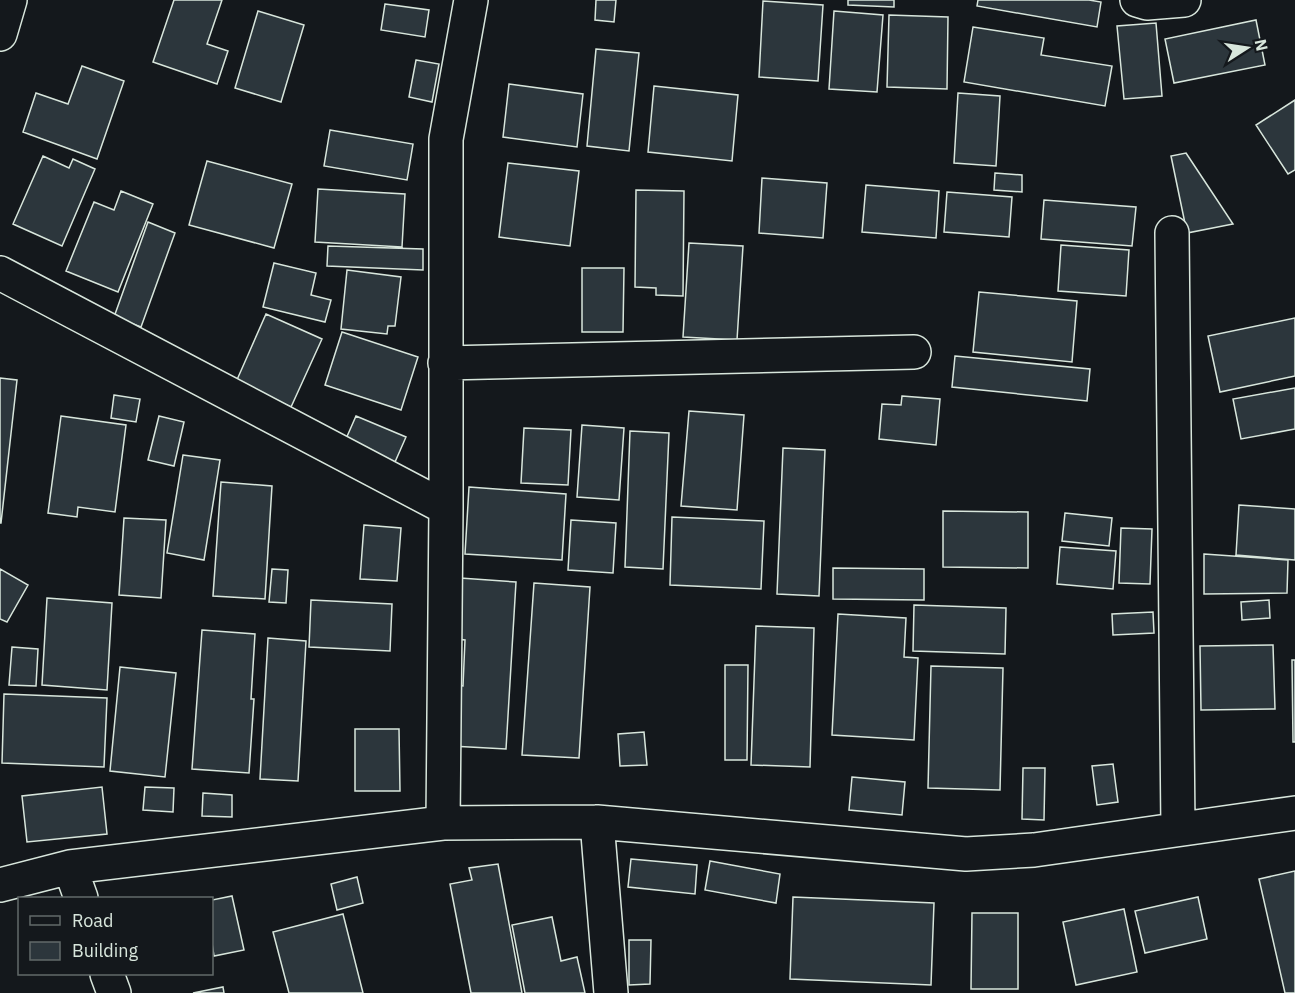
<svg xmlns="http://www.w3.org/2000/svg" width="1295" height="993" viewBox="0 0 1295 993" font-family="'IBM Plex Sans',sans-serif">
<style>
.building{fill:#2c363c;stroke:#d8e6dc;stroke-width:1.5}
.lines{fill:none;stroke-linecap:round;stroke-linejoin:round}
.minor-casing{stroke:#d8e6dc;stroke-width:36}
.minor{stroke:#14181c;stroke-width:33}
</style>
<rect width="100%" height="100%" fill="#14181c"/>
<path class="building" d="M174,0H222L207,44L228,51L217,84L153,62Z
M596,0H616L614,22L595,20Z
M848,0H894V7L848,5Z
M978,0H1089L1101,2L1097,27L977,6Z
M763,1L823,5L818,81L759,77Z
M385,4L429,10L425,37L381,30Z
M258,11L304,25L281,102L235,88Z
M834,11L883,15L877,92L829,89Z
M889,15L948,17L947,89L887,87Z
M1256,20L1265,65L1174,83L1165,39Z
M1156,23L1162,96L1124,99L1117,26Z
M973,27L1044,38L1041,55L1112,66L1105,106L964,82Z
M596,49L639,53L629,151L587,146Z
M416,60L439,64L432,102L409,97Z
M82,66L124,81L97,159L23,132L36,93L68,104Z
M509,84L583,94L577,147L503,137Z
M654,86L738,95L732,161L648,152Z
M958,93L1000,96L996,166L954,163Z
M1295,100V170L1288,174L1256,125Z
M330,130L413,144L407,180L324,166Z
M1186,153L1233,224L1187,233L1171,156Z
M43,156L69,168L73,159L95,169L62,246L13,224Z
M207,161L292,184L274,248L189,225Z
M508,163L579,171L570,246L499,237Z
M995,173L1022,175V192L994,190Z
M762,178L827,183L823,238L759,233Z
M866,185L939,191L936,238L862,232Z
M318,189L405,194L402,247L315,242Z
M636,190L684,191L683,296L656,295V288L635,287Z
M121,191L153,204L118,292L66,271L94,202L114,210Z
M947,192L1012,197L1009,237L944,232Z
M1044,200L1136,207L1132,246L1041,239Z
M148,222L175,233L141,327L114,317Z
M689,243L743,246L737,340L683,337Z
M1061,245L1129,250L1126,296L1058,291Z
M328,246L423,249V270L327,266Z
M274,263L316,273L311,295L331,300L325,322L263,307Z
M582,268H624L623,332H582Z
M347,270L401,277L395,326H388L387,334L341,329Z
M979,292L1077,301L1072,362L973,352Z
M266,314L322,339L291,407L236,382Z
M1295,318V376L1220,392L1208,336Z
M342,332L418,357L401,410L325,385Z
M955,356L1090,369L1087,401L952,387Z
M0,378L17,380L1,523H0Z
M1295,388V429L1241,439L1233,399Z
M114,395L140,399L136,422L111,418Z
M902,396L940,399L936,445L879,439L882,404L901,405Z
M689,411L744,415L737,510L681,506Z
M61,416L126,425L115,512L78,507L77,517L48,513Z
M159,416L184,422L174,466L148,460Z
M356,416L406,437L395,462L345,441Z
M582,425L624,428L619,500L577,497Z
M524,428L571,430L568,485L521,483Z
M630,431L669,433L663,569L625,567Z
M783,448L825,450L819,596L777,594Z
M183,455L220,460L204,560L167,553Z
M221,482L272,486L265,599L213,596Z
M469,487L566,494L562,560L465,554Z
M1239,505L1295,509V560L1236,555Z
M943,511L1028,512V568L943,567Z
M1065,513L1112,518L1109,546L1062,541Z
M672,517L764,521L761,589L670,585Z
M124,518L166,520L161,598L119,595Z
M571,520L616,523L613,573L568,570Z
M364,525L401,528L397,581L360,579Z
M1121,528L1152,529L1150,584L1119,583Z
M1060,547L1116,551L1113,589L1057,584Z
M1204,554L1288,560L1287,593L1204,594Z
M833,568L924,569V600L833,599Z
M0,569L28,585L7,622L0,619Z
M272,569L288,570L286,603L269,602Z
M460,578L516,582L506,749L451,746L454,685L463,686L465,640L457,639Z
M534,583L590,587L579,758L522,755Z
M47,598L112,603L107,690L42,685Z
M311,600L392,604L390,651L309,647Z
M1269,600L1270,618L1242,620L1241,602Z
M914,605L1006,608L1005,654L913,651Z
M1153,612L1154,633L1113,635L1112,614Z
M838,614L906,618L904,657L918,658L914,740L832,735Z
M756,626L814,628L810,767L751,765Z
M202,630L255,634L251,699H254L249,773L192,769Z
M268,638L306,641L298,781L260,779Z
M1273,645L1275,709L1201,710L1200,646Z
M12,647L38,649L36,686L9,685Z
M1292,660H1295V742H1293Z
M725,665H748L747,760H725Z
M931,666L1003,668L1000,790L928,788Z
M120,667L176,673L165,777L110,771Z
M4,694L107,698L104,767L2,763Z
M355,729H399L400,791H355Z
M644,732L647,765L620,766L618,734Z
M1113,764L1118,802L1097,805L1092,766Z
M1023,768H1045L1044,820L1022,819Z
M852,777L905,782L902,815L849,810Z
M102,787L107,834L27,842L22,796Z
M145,787L174,788L173,812L143,810Z
M203,793L232,795V817L202,816Z
M631,859L697,865L695,894L628,887Z
M710,861L780,874L776,903L705,890Z
M498,864L522,993H471L450,884L472,880L469,868Z
M1295,871V993H1285L1259,879Z
M357,877L363,903L337,910L331,884Z
M232,896L244,950L214,956L212,943V900Z
M793,897L934,903L931,985L790,979Z
M1198,897L1207,939L1145,953L1135,911Z
M1124,909L1137,972L1076,985L1063,922Z
M972,913H1018V989H971Z
M343,914L363,993H289L273,932Z
M552,917L561,961L577,957L585,993H525L512,925Z
M629,940H651L650,984L629,985Z
M223,987L224,993H193Z"/>
<g class="lines">
<defs>
<path id="minor" d="M1137,0L1147,3L1184,0
M0,34L10,0
M1172,233L1178,829
M0,273L446,508
M445,363L914,352
M597,822L611,993
M443,823L446,508V139L471,0
M70,867L81,898
M0,885L70,867L443,823L597,822L966,854L1034,850L1295,813
M107,974L114,993"/>
</defs>
<use href="#minor" class="minor-casing"/>
<use href="#minor" class="minor"/>
</g>
<rect x="18" y="897" width="195" height="78" fill="#14181c" stroke="#626a69" stroke-width="1.5"/>
<rect x="30" y="916" width="30" height="9" fill="#14181c" stroke="#626a69" stroke-width="1.5"/>
<text x="72" y="927" font-size="18" fill="#d8e6dc">Road</text>
<rect x="30" y="942" width="30" height="18" fill="#2c363c" stroke="#626a69" stroke-width="1.5"/>
<text x="72" y="957" font-size="18" fill="#d8e6dc">Building</text>
<g transform="translate(1247 48) rotate(78)" stroke="#14181c" stroke-width="4.5" paint-order="stroke">
<path d="M0-4.5L10 22L0 15L-10 22Z" fill="#d8e6dc"/>
<text y="-9" font-size="16" font-weight="bold" text-anchor="middle" fill="#d8e6dc">N</text>
</g>
</svg>
